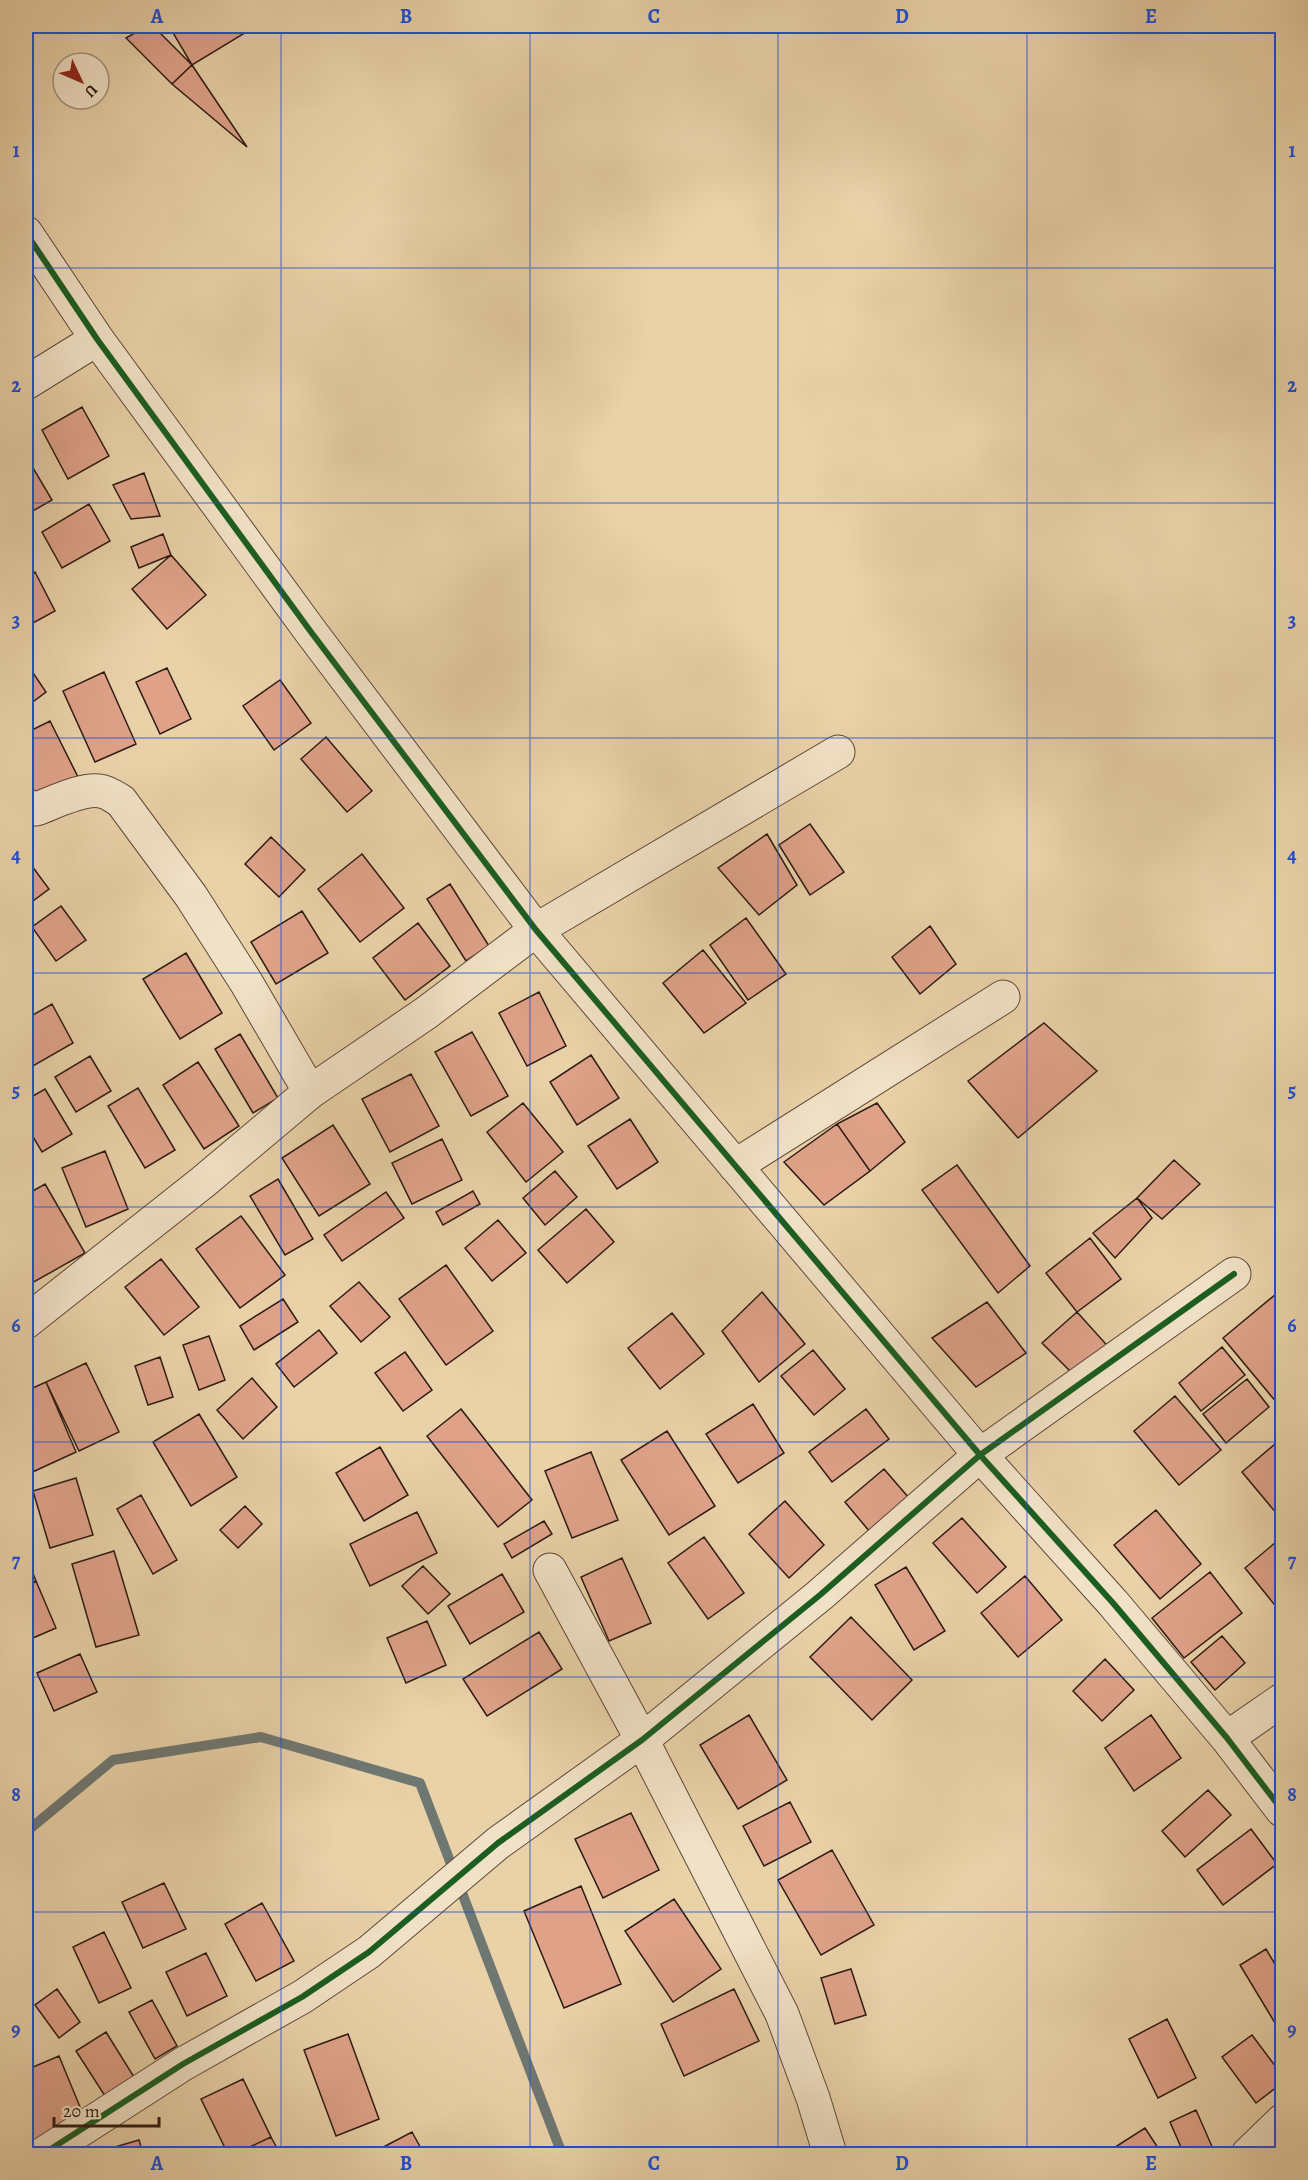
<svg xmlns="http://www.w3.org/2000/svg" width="1308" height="2180" viewBox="0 0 1308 2180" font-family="Alegreya,serif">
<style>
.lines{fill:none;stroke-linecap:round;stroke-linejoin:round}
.stream{stroke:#6f7772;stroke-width:10}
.building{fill:#dfa289;stroke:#2e1b11;stroke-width:1.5}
.street-casing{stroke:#5d4837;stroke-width:35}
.street{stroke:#f1e1c6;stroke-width:33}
.cycleway-casing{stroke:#f1e1c6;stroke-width:10}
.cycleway{stroke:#1b5e20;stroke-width:6}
.grid{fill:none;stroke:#1d4ed8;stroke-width:1.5;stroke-opacity:0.55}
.neatline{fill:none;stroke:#1d4ed8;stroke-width:2}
.grid-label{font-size:20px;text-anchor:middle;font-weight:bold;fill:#1d4ed8}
</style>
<rect width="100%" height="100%" fill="#e9d1a8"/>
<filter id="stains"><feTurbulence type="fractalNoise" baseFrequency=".00333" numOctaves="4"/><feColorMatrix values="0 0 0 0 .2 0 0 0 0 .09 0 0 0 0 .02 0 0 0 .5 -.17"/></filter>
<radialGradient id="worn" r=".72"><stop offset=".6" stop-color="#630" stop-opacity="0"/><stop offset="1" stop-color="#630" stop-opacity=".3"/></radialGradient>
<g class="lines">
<path class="stream" d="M26,1832L113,1760L261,1737L420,1783L562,2154"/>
</g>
<path class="building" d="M147,26H153L192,65L172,84L126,38Z
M169,26H252L253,28L192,65Z
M192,65L247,147L172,84Z
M82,407L109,456L68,479L42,430Z
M26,456L52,500L31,512L26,503Z
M144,473L160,516L131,519L113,485Z
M89,504L110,541L62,568L42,532Z
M163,534L171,555L139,568L131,547Z
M171,555L206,595L167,629L132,589Z
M35,572L55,611L33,623L26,610V577Z
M27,664L46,692L26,707V665Z
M167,668L191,719L160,734L136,682Z
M104,672L136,744L95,762L63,691Z
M280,680L311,723L274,750L243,706Z
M50,721L79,779L33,802L26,786V733Z
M326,737L372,791L347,812L301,759Z
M810,824L844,872L810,895L779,845Z
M767,834L797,885L759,915L718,868Z
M271,837L305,870L279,897L245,864Z
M362,854L404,908L360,942L318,889Z
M29,862L49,889L26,906V864Z
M450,884L489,946L466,961L427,899Z
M61,906L86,940L56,961L32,927Z
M302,911L328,953L276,984L251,942Z
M746,918L786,974L748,1000L710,945Z
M418,923L450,966L405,1000L373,958Z
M930,926L956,964L920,994L892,957Z
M703,950L746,1003L704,1033L663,983Z
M186,953L222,1013L180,1039L143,979Z
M539,992L566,1046L527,1066L499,1013Z
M52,1004L73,1043L26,1070V1019Z
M1044,1023L1097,1071L1018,1138L968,1081Z
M472,1032L508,1096L471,1116L435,1052Z
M240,1034L278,1098L253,1113L215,1049Z
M591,1055L619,1098L577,1125L550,1082Z
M90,1056L111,1091L76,1112L55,1077Z
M198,1062L239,1126L204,1149L163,1085Z
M411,1074L439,1126L390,1152L362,1099Z
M138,1088L175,1150L145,1168L108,1106Z
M45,1089L72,1134L42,1152L26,1125V1100Z
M523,1103L563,1152L526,1182L487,1132Z
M877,1103L905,1142L870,1171L837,1124Z
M630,1119L658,1162L617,1189L588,1146Z
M837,1124L870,1171L824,1205L784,1162Z
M333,1125L370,1184L319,1216L282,1158Z
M442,1139L462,1180L412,1204L392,1163Z
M105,1151L128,1209L86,1227L62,1168Z
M1174,1160L1200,1184L1162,1219L1137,1198Z
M957,1165L1030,1266L998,1293L922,1190Z
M555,1171L577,1197L545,1225L523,1198Z
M278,1179L313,1239L285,1255L250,1196Z
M45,1184L85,1253L32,1283L26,1272V1195Z
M473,1191L480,1204L443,1225L436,1212Z
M386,1192L404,1218L342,1261L324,1235Z
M1137,1198L1152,1218L1115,1258L1093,1233Z
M586,1209L614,1242L567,1283L538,1250Z
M241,1216L285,1275L240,1308L196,1249Z
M498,1220L526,1253L492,1281L465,1248Z
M1090,1238L1121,1279L1077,1312L1046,1273Z
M161,1259L199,1307L164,1335L125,1287Z
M446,1265L493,1331L446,1365L399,1299Z
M359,1282L390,1317L361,1342L330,1306Z
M1282,1289V1399L1277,1403L1223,1338Z
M762,1292L805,1344L759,1382L722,1331Z
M283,1299L298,1322L254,1350L240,1326Z
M987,1302L1026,1353L976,1387L932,1338Z
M1077,1312L1114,1353L1077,1378L1042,1343Z
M672,1313L704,1354L660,1389L628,1348Z
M319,1330L337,1353L294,1387L276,1364Z
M209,1336L225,1380L199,1390L183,1345Z
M1222,1347L1245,1375L1201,1411L1179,1383Z
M813,1350L845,1389L814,1415L781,1376Z
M405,1352L432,1390L403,1411L375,1373Z
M160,1357L173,1397L148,1405L135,1366Z
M86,1363L119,1432L79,1451L46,1382Z
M252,1378L277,1407L243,1439L217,1410Z
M1247,1379L1269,1407L1226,1443L1203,1414Z
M46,1382L76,1452L26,1475V1391Z
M1175,1396L1221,1450L1179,1485L1134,1431Z
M753,1404L784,1453L738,1483L706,1434Z
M461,1409L532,1500L498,1527L427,1436Z
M866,1409L889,1439L832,1482L809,1452Z
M199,1414L237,1477L191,1506L153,1442Z
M667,1431L715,1506L669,1535L621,1460Z
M1282,1438V1520L1242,1472Z
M380,1447L408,1495L364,1521L336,1473Z
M591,1452L618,1520L572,1538L545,1471Z
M884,1469L909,1498L870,1532L845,1502Z
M76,1478L93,1535L50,1548L33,1491Z
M141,1495L177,1560L153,1574L117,1509Z
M785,1501L824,1545L789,1578L749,1534Z
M245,1506L262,1524L238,1548L220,1530Z
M1156,1510L1201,1564L1160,1599L1114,1545Z
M417,1512L437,1553L370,1586L350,1544Z
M962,1518L1006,1567L977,1593L933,1543Z
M544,1521L552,1534L512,1558L504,1544Z
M704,1537L744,1593L708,1619L668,1563Z
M1282,1537V1614L1245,1568Z
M114,1551L139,1635L96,1647L72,1564Z
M26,1555L36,1581L26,1585Z
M622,1558L651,1623L609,1641L581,1577Z
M423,1566L450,1594L428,1614L402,1586Z
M906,1567L945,1631L914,1650L875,1585Z
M1210,1572L1242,1613L1184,1658L1152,1618Z
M502,1574L524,1612L470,1644L448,1606Z
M1025,1576L1062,1620L1018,1657L981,1613Z
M36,1581L56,1628L26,1641V1585Z
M851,1617L912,1680L872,1720L810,1657Z
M427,1621L446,1665L406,1683L387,1638Z
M539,1632L562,1669L487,1716L463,1679Z
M1222,1636L1245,1663L1215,1690L1191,1662Z
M80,1654L97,1692L54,1711L37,1673Z
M1105,1659L1134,1690L1102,1721L1073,1691Z
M749,1715L787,1780L738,1809L700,1745Z
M1151,1715L1181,1758L1134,1791L1105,1748Z
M1208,1790L1231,1815L1185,1857L1162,1831Z
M790,1802L811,1842L764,1866L743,1826Z
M631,1813L659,1870L603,1898L575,1839Z
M1251,1829L1277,1864L1223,1905L1197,1870Z
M832,1850L874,1925L821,1955L778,1880Z
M164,1883L186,1929L143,1948L122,1902Z
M581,1886L621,1984L564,2008L524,1911Z
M674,1899L721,1969L673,2002L625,1931Z
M262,1903L294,1961L256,1981L225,1924Z
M104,1932L131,1988L99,2003L73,1947Z
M1266,1949L1282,1976V2019L1275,2023L1240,1965Z
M206,1953L227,1996L187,2016L166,1972Z
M851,1969L866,2015L835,2024L821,1978Z
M57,1989L80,2022L59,2038L35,2005Z
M734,1989L759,2041L684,2076L661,2024Z
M152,2000L177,2046L155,2059L129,2012Z
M1167,2019L1196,2078L1158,2098L1129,2039Z
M26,2025L31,2038L26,2040Z
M106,2032L134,2077L105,2096L76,2051Z
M348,2034L379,2119L336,2136L304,2050Z
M1252,2035L1282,2075V2083L1256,2103L1222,2057Z
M59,2056L85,2119L26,2144V2070Z
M243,2079L271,2137L235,2154H228L201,2099Z
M1196,2110L1214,2151L1206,2154H1184L1170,2122Z
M1145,2128L1162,2154H1107L1106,2153Z
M412,2132L424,2154H370Z
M271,2137L280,2154H235Z
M139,2140L143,2154H99L98,2152Z"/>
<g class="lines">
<defs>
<path id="street" d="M26,233L97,339L311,632L536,930L980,1455L1113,1603L1227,1738L1282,1810
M26,383L97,339
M26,805L30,809H36C53,803 82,788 100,791C108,792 114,797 121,801L191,896L246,982L310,1092
M735,1166L1003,997
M26,1322L203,1182L310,1092L426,1013L536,930L838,752
M550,1570L642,1740L782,2014L813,2098L830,2154
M1227,1738L1282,1700
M43,2154L183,2064L302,1997L369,1952L498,1843L642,1740L820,1595L980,1455L1234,1274
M1248,2154L1282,2121"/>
</defs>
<use href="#street" class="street-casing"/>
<use href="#street" class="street"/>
<defs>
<path id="cycleway" d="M26,233L97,339L311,632L536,930L980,1455L1113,1603L1227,1738L1282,1810
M43,2154L183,2064L302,1997L369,1952L498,1843L642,1740L820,1595L980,1455L1234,1274"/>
</defs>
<use href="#cycleway" class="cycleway-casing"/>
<use href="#cycleway" class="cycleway"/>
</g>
<path class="grid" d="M281,26V2154M530,26V2154M778,26V2154M1027,26V2154M26,268H1282M26,503H1282M26,738H1282M26,973H1282M26,1207H1282M26,1442H1282M26,1677H1282M26,1912H1282"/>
<rect width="1308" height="2180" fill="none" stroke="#e9d1a8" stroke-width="66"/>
<g transform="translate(81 81) rotate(134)"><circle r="28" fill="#f1e1c6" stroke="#a3927e" stroke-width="1.5"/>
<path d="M0-4.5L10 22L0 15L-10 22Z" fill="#8f2418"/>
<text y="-9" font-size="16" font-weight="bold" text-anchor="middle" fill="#2e1b11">U</text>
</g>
<path d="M54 2117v9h105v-9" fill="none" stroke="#2e1b11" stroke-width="3"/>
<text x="63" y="2117" font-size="18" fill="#2e1b11" stroke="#f1e1c6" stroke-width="4.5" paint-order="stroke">20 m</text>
<rect x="33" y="33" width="1242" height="2114" class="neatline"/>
<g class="grid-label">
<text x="157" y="23">A</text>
<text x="406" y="23">B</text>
<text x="654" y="23">C</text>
<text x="902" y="23">D</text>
<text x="1151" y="23">E</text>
<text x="16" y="157">1</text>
<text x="1292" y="157">1</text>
<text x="16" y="392">2</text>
<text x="1292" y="392">2</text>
<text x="16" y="627">3</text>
<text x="1292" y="627">3</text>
<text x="16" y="862">4</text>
<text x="1292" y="862">4</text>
<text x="16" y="1097">5</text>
<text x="1292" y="1097">5</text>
<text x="16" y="1332">6</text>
<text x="1292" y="1332">6</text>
<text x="16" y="1567">7</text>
<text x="1292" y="1567">7</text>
<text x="16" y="1801">8</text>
<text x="1292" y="1801">8</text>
<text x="16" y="2036">9</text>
<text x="1292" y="2036">9</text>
<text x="157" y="2170">A</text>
<text x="406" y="2170">B</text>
<text x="654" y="2170">C</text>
<text x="902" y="2170">D</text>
<text x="1151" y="2170">E</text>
</g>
<rect width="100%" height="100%" filter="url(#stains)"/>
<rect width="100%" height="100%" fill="url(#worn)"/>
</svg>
